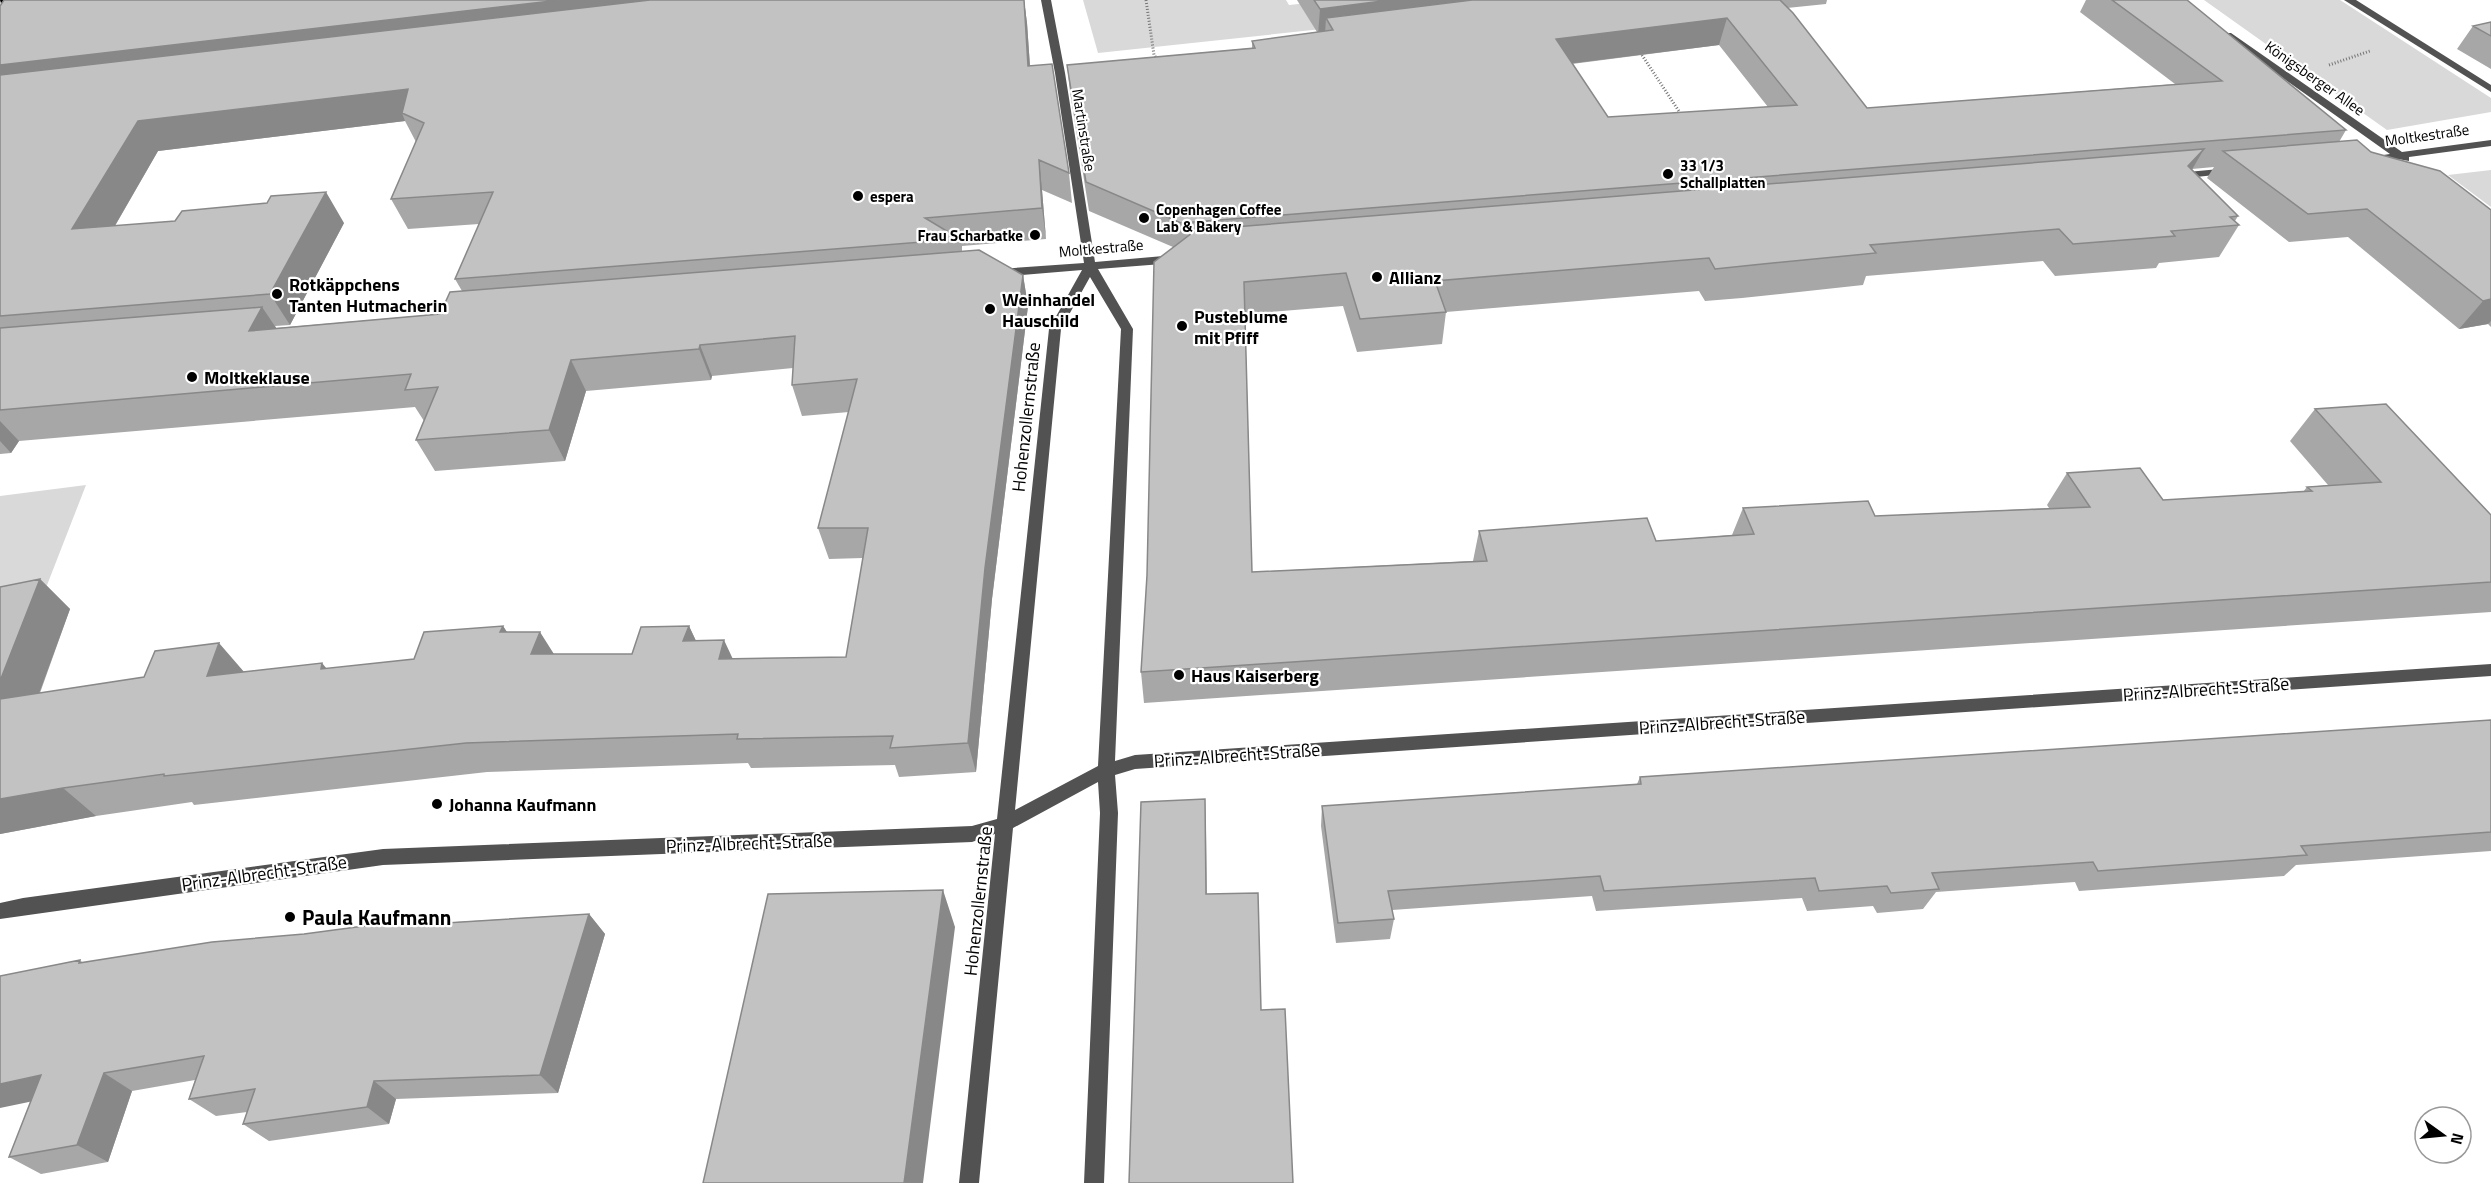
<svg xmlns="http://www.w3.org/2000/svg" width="2491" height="1183" viewBox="0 0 2491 1183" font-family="'Titillium Web',sans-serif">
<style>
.green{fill:#d9d9d9}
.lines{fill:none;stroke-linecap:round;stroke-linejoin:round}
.major-casing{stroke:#dbdbdb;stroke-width:3}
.path{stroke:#747474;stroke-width:3;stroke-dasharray:1 2;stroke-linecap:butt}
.minor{fill:#525252;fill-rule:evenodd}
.major{fill:#000;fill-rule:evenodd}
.wall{fill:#a7a7a7;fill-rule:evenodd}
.shaded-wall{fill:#888}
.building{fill:#c2c2c2;stroke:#888;stroke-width:1.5;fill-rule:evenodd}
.poi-dot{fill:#000;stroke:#fff;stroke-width:2}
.labels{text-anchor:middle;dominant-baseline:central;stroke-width:4.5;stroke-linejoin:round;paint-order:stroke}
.far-street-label{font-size:15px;fill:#000;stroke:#fff}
.far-poi-label{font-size:15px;font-weight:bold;fill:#000;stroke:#fff;text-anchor:start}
.poi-label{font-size:18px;font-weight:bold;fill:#000;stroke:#fff;text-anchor:start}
.street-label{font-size:18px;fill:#000;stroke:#fff}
.near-poi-label{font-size:21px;font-weight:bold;fill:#000;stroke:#fff;text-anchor:start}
</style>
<rect width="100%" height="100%" fill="#fff"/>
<path class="green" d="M1083,0H1286L1289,5L1336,0L1388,22L1098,53Z
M2204,0H2340L2491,98V112L2387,130Z
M2491,170V207L2448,175Z
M86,485L35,616L0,623V496Z"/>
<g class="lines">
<defs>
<path id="major" d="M0,0H6L1,3Z"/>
</defs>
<use href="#major" class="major-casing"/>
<path class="path" d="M1146,0L1154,55L1158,60
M1642,55L1682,116
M2329,65L2370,51"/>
<path class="minor" d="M1041,0H1051L1065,73L1095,262L1175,255L1181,259L1175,263L1098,269L1133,329L1115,761L1135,755L2491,664V676L1135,769L1115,775L1118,813L1104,1183H1084L1100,813L1098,782L1013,828L979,1183H959L995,834L972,842L383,865L0,919V903L23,898L383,849L972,826L997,819L1049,329L1082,270L999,277L993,273L999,269L1084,263L1055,73ZM1090,277L1121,329L1098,766L1015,810L1061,329Z
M2344,0H2356L2491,85V92Z
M2225,33H2231L2402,152L2491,140V146L2409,157V161L2398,159L2370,161V157L2390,154L2225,37Z
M2230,168L2234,169V173L2177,179L2171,176L2177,173Z"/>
<use href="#major" class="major"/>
</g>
<path class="wall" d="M1024,0L1027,23L1030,66L1069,173L1072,203L1042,190L1046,239L962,246V251L1023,275L1028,306L992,599L976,772L899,777L895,765L751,768L748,763L487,772L194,805L192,802L96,816L0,834V587L40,579L70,609L40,693L244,672L327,669L414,659L503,626L507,632L554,654H632L689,626L696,641L733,659L846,657L863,558L829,559L818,528L849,412L802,416L792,385L793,368L712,376L711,380L586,391L565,461L435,471L416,440L424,421L415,407L19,441L11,453L0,454V6ZM405,121L416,142L391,199L408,229L479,224L455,279L462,291L440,314L276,328L275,326L290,325L344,223L115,226L158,151Z
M1297,0H1827L1826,4L1787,8L1867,108L2175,84L2080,12L2086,0H2187L2346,130L2339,142L2371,152L2491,210V327L2488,324L2459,329L2348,237L2289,242L2207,178L2214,167L2192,169L2238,216L2235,221L2239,225L2219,257L2159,263L2156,268L2055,276L2043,261L1866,276L1863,285L1742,298L1705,301L1699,291L1446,312L1442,344L1357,352L1343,306L1245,314L1252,572L1473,561L1479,531L1656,541L1732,535L1743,508L1875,516L2049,508L2047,505L2067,473L2163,500L2303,492L2307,487L2328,485L2290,441L2315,409L2491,515V612L1144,703L1141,672L1173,247L1089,211L1070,92L1067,65L1252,48V41L1317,32ZM1719,45L1768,107L1608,117L1572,64Z
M2491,22V69L2457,49L2473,26Z
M2491,720V851L2296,865L2284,876L2079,891L2075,882L1936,892L1923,909L1877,913L1873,906L1807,911L1802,898L1596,911L1592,896L1392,910L1394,919L1390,939L1336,943L1321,826L1322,806L1637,784L1640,777Z
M589,914L605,934L558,1093L396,1099L389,1124L269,1141L243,1124L247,1112L216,1116L189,1099L195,1080L132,1091L108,1162L41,1174L9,1157L31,1102L80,960L83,963L422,924Z"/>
<path class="shaded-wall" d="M560,0H812L0,97V65Z
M1024,0L1027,23L1032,96L1028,66Z
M1390,0H1548L1326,18L1325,34L1318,35L1320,9Z
M1727,18L1719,45L1551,66L1556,39Z
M408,89L402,113L405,121L158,151L95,260L72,229L138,121Z
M2204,149L2186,180L2188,166Z
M1039,160L1042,190L1046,239L1042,208Z
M326,192L344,223L290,325L270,294Z
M1023,275L1028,306L992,599L976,772L968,743L985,568Z
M2491,299V321L2488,324L2459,329L2483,301Z
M262,307L283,338L249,331Z
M700,345L712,376L711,380L699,349Z
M571,360L586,391L565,461L549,430Z
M0,421L19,441L11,453L0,441Z
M40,579L70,609L26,729L0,707V681Z
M503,626L522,656L500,632Z
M689,626L703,656L683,641Z
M540,632L559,662L531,654Z
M724,640L738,670L719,659Z
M219,643L245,673L207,676Z
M322,663L347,693L321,669Z
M63,788L96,816L0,834V799Z
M1205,799L1206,830L1207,924L1206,894Z
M943,890L955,927L923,1183H904Z
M589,914L605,934L558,1093L540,1075Z
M417,919L436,940L414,925Z
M104,1073L132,1091L108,1162L77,1145Z
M41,1075L72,1093L0,1108V1084Z
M374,1081L396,1099L389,1124L367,1107Z"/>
<path class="building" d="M4,0H560L0,65V6Z
M650,0H1024L1028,66L1052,64L1069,173L1039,160L1042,208L925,218L960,239L455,279L493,192L391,199L424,123L402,113L408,89L138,121L72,229L175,221L182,211L267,203L271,196L326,192L270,294L0,316V75Z
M1314,0H1390L1320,9Z
M1472,0H1780L1793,13L1867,108L2222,81L2112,0H2187L2346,130L1181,223L1086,182L1067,65L1255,48L1252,41L1333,30L1326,18ZM1727,18L1797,105L1608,117L1556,39Z
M2491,22V36L2473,26Z
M2357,140L2371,152L2440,171L2491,210V299L2483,301L2367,209L2308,214L2223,151Z
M2204,149L2188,166L2238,216L2230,217L2239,225L2171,231L2175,236L2073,244L2059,229L1870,245L1876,253L1753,265L1715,269L1709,258L1435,281L1446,312L1360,319L1346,273L1244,282L1252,572L1487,561L1479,531L1647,518L1656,541L1754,534L1743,508L1868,501L1875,516L2090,507L2067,473L2140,468L2163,500L2312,491L2307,487L2381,482L2315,409L2386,404L2491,515V582L1141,672L1147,575L1154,262L1196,230Z
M979,250L1023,275L985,568L968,743L890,748L893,736L737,739L738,734L466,743L164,776V774L63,788L0,799V699L144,677L155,651L219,643L207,676L322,663L321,669L414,659L424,632L503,626L500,632H540L531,654H632L641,627L689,626L683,641L724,640L719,659L846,657L868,528H818L857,379L792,385L795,336L700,345L699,349L571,360L549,430L416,440L438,387L405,390L411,374L0,410V328L262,307L249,331L440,314L450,292Z
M40,579L0,681V587Z
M2491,720V832L2301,846L2307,855L2098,871L2093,862L1932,873L1939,889L1891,893L1887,886L1819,891L1815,878L1604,891L1600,876L1388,891L1394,919L1338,923L1322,806L1641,784L1640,777Z
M1205,799L1206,894L1258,893L1261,1010L1285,1009L1293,1183H1129L1141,802Z
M943,890L904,1183H703L768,894Z
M589,914L540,1075L374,1081L367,1107L243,1124L255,1089L189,1099L204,1056L104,1073L77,1145L9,1157L41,1075L0,1084V976L80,960L79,963L212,942L304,934L417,919L414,925Z"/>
<g class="poi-dot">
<circle cx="1668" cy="174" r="6"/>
<circle cx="858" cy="196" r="6"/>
<circle cx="1144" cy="218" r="6"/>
<circle cx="1035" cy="235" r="6"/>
<circle cx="1377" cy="277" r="6"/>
<circle cx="277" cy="294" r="6"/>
<circle cx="990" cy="309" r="6"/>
<circle cx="1182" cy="326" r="6"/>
<circle cx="192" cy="377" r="6"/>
<circle cx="1179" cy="675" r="6"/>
<circle cx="437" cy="804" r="6"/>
<circle cx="290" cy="917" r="6"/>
</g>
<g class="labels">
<g class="far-street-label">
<text transform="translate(2315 78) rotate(35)">Königsberger Allee</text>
<text transform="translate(1084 130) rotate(81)">Martinstraße</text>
<text transform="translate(2427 135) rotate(-8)">Moltkestraße</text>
<text transform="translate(1101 248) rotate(-5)">Moltkestraße</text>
</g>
<g class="far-poi-label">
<text x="1680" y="165">33 1/3<tspan x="1680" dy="17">Schallplatten</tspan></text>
<text x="870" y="196">espera</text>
<text x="1156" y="209">Copenhagen Coffee<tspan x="1156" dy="17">Lab &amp; Bakery</tspan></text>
<text x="1023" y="235" text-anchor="end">Frau Scharbatke</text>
</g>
<g class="poi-label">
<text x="1389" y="277">Allianz</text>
<text x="289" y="284">Rotkäppchens<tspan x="289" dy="21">Tanten Hutmacherin</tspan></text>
<text x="1002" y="299">Weinhandel<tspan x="1002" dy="21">Hauschild</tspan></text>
<text x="1194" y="316">Pusteblume<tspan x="1194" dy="21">mit Pfiff</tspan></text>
<text x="204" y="377">Moltkeklause</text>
<text x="1191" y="675">Haus Kaiserberg</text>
<text x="449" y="804">Johanna Kaufmann</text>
</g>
<g class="street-label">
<text transform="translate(1026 417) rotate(-84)">Hohenzollernstraße</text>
<text transform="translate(2206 689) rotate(-4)">Prinz-Albrecht-Straße</text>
<text transform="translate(1722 722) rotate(-4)">Prinz-Albrecht-Straße</text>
<text transform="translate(1237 755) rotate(-4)">Prinz-Albrecht-Straße</text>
<text transform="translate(749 843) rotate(-2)">Prinz-Albrecht-Straße</text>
<text transform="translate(264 873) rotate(-8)">Prinz-Albrecht-Straße</text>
<text transform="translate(978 901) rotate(-84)">Hohenzollernstraße</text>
</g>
<g class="near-poi-label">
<text x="302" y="917">Paula Kaufmann</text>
</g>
</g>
<g transform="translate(2443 1135) rotate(105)"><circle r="28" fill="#ffffff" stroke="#999999" stroke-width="1.5"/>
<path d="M0-4.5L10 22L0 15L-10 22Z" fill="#000000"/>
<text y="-9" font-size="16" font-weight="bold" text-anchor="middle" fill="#000000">N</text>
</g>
</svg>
